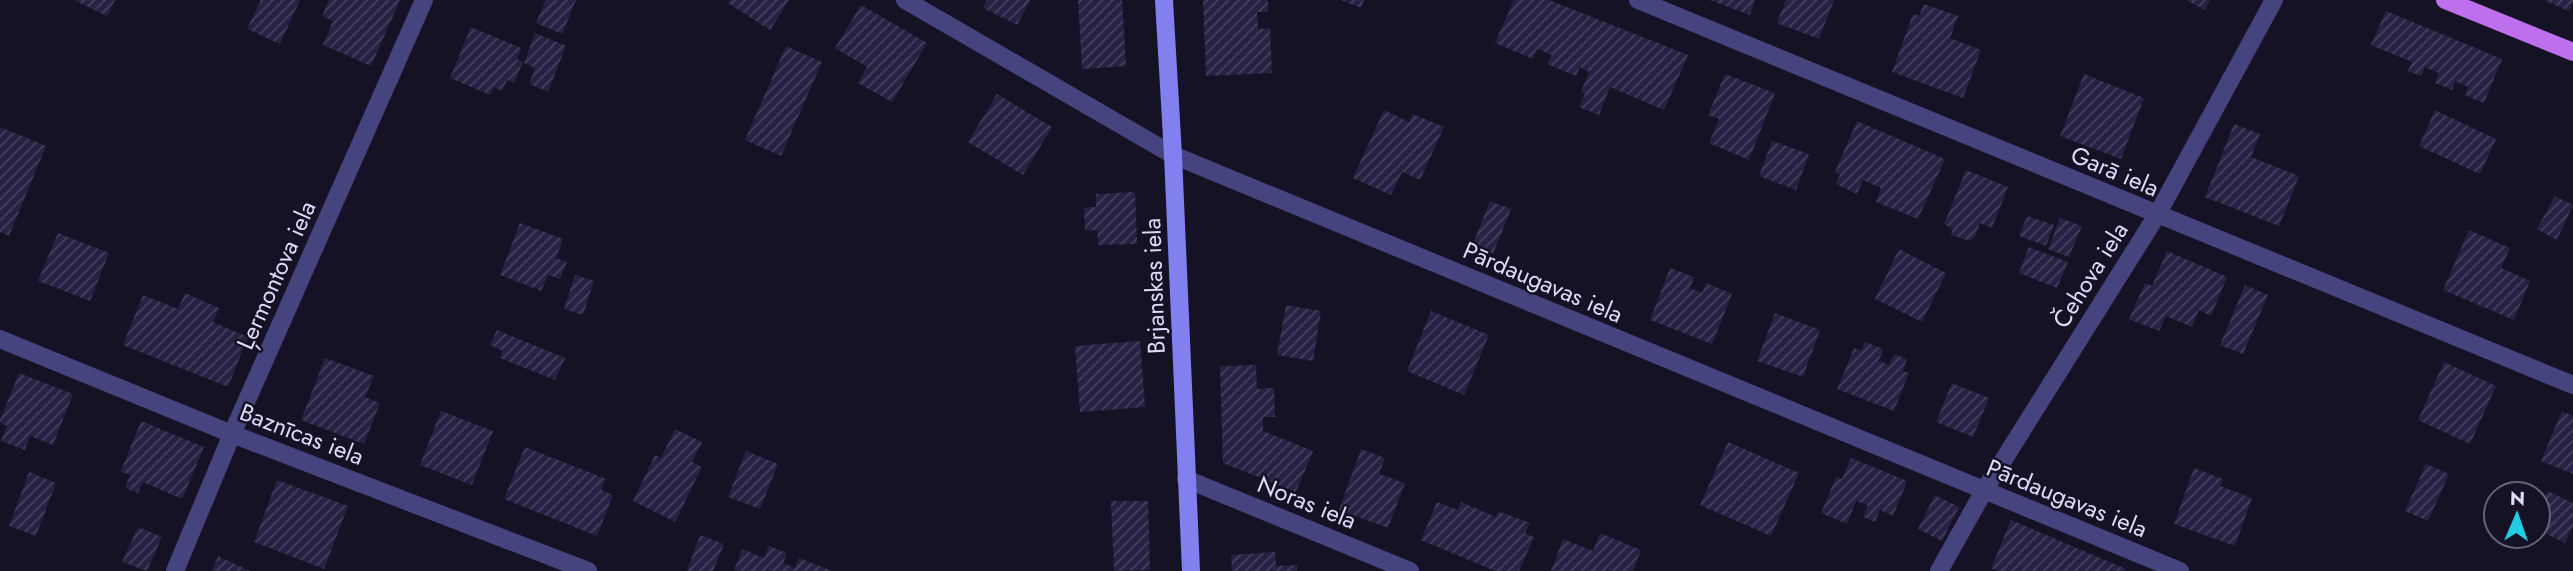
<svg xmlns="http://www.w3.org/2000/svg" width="2573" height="571" viewBox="0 0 2573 571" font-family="Jost,sans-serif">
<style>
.building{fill:url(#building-hatch)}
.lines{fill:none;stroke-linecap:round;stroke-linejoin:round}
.minor{stroke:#46447e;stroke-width:18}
.secondary{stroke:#827fee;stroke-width:18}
.primary{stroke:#be70ec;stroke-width:18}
.labels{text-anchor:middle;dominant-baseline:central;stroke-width:5;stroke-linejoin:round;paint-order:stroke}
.street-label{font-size:24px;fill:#dfdbfa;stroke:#161225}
</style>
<defs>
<pattern id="building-hatch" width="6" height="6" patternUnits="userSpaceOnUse" patternTransform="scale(1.75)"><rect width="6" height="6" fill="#282143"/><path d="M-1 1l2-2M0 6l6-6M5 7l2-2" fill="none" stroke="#47415f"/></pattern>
</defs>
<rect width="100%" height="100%" fill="#161225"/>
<path class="building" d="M74,0H115L107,16Z
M261,0H300L280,44L247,29Z
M329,0H400L371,66L323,45L333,21L322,16Z
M546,0H576L562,34L536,23Z
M730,0H789L770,30L728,3Z
M987,0H1030L1017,25L983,8Z
M1078,0H1122L1126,66L1082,69Z
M1203,0H1268V12H1257L1258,29L1270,28L1272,73L1206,76Z
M1341,0H1364L1361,8Z
M1514,0H1549L1688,55L1664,110L1610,87L1599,115L1579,107L1585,94L1581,92L1589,72L1580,67L1576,76L1547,64L1552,55L1537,49L1533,59L1495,43Z
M1710,0H1755L1750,15Z
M1786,0H1834L1819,39L1777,23Z
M2186,0H2210L2205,10Z
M2543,0H2573V2L2569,11Z
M1924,4L1958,16L1950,38L1981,50L1963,98L1892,72L1913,14L1919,16Z
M861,5L927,43L892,102L858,83L867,67L835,48Z
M2386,11L2502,59L2484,103L2465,95L2468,87L2455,81L2452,90L2435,83L2439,73L2425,67L2421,76L2408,71L2412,62L2371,45Z
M471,27L521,48L517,59L523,62L514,83L507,80L502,91L494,87L490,95L450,78Z
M535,33L566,46L548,92L529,84L535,68L524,63Z
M786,46L822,62L781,156L745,140Z
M1725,74L1775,93L1749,160L1709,143L1719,119L1708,115Z
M2084,74L2144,98L2121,159L2060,136Z
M997,94L1052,127L1023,175L968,142Z
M1384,110L1409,122L1413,114L1444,127L1420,180L1402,172L1391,195L1353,178Z
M2435,110L2496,139L2480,174L2419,146Z
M1857,121L1945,159L1918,219L1876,202L1881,188L1863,180L1857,194L1836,184L1840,175L1835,172Z
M2234,124L2260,134L2251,157L2299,176L2279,226L2205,197Z
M0,127L46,146L9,236L0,232Z
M1772,141L1809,154L1796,190L1759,176Z
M1966,170L2008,187L1992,228L1980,223L1975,237L1969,241L1951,235L1953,229L1944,224Z
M1135,192L1137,244L1098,245L1097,230L1085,231L1084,208L1096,207V194Z
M2555,196L2573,205L2557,240L2537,229Z
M1490,201L1511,209L1493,254L1472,246Z
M2027,216L2054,225L2046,246L2019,236Z
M2060,218L2082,226L2069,257L2048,249Z
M520,223L563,239L556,258L567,262L560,279L548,275L541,291L500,275Z
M2469,230L2510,248L2501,268L2530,281L2514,320L2443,290Z
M58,233L109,253L90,301L38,281Z
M2029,247L2068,262L2057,288L2019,273Z
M1899,249L1946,273L1922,322L1875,299Z
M2167,251L2227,277L2211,316L2199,310L2192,327L2166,316L2159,331L2129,319L2145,283L2152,286Z
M1670,268L1694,277L1690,288L1702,293L1706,283L1732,294L1712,344L1650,320Z
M575,275L594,281L583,315L564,309Z
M2245,285L2268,295L2243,354L2220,345Z
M185,293L219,308L213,322L248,337L228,387L123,345L143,295L178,309Z
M1286,305L1321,311L1313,361L1277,355Z
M1431,311L1489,335L1464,395L1407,371Z
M1775,313L1820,330L1803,377L1757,361Z
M497,330L565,358L555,380L500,358L503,351L490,345Z
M1140,341L1145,407L1080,412L1075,346Z
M1865,342L1883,349L1879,361L1889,365L1894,354L1907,359L1903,371L1909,373L1894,411L1837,389L1854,348L1861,351Z
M325,358L374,376L365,397L380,403L364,444L301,420Z
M2444,362L2496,386L2470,444L2418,420Z
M1256,365L1257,389L1274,388L1275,417H1263V431L1313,451L1296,492L1223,463L1220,366Z
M19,373L73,394L53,445L30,436L25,450L1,441L7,426L0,423V420Z
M1952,383L1989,398L1973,437L1936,422Z
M441,411L493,431L472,485L420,465Z
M2562,411L2573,416V474L2541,461Z
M141,421L204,447L182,499L143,482L138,493L125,488L130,475L121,471Z
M675,429L702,442L692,462L702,467L675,522L633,501L655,455L661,458Z
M1728,442L1799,473L1771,536L1700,505Z
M525,447L606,479L601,490L613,495L597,536L504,499Z
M1361,449L1385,458L1379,474L1405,483L1388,528L1339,510Z
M746,451L778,464L760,509L728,497Z
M1851,458L1907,481L1893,516L1880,510L1875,522L1863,517L1868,505L1856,501L1847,524L1821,513L1836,477L1842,479Z
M2426,464L2449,474L2428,521L2405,511Z
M2194,468L2223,479L2220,486L2252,498L2235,546L2174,524Z
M29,472L56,483L36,536L9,526Z
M277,480L348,506L324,569L254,542Z
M2548,491L2573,503V526L2565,543L2538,530V513Z
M1935,495L1959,507L1942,541L1918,529Z
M1111,501H1148L1150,570L1114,571Z
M1437,502L1458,510L1461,502L1496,517L1498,511L1530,523L1525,533L1534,537L1519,571H1495L1421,540Z
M2011,520L2126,569L2125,571H1998L1991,568Z
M138,527L162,537L147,571L122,562Z
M1600,533L1641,550L1633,571H1551L1563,539L1593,551Z
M700,535L724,544L713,571H687Z
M769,546L787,553L783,563L795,568L799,558L832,571H734L742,549L764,558Z
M1275,552L1276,566L1297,565V571H1232L1231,555Z
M218,556L250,571H212Z"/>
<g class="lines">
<path class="minor" d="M905,0L1173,155L2180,571
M1638,0L2573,385
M0,339L232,434L588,571
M1186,479L1410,571
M175,571L232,434L424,0
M1939,571L1984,491L2157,215L2274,0"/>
<path class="secondary" d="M1164,0L1173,155L1191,571"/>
<path class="primary" d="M2445,0L2573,52"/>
</g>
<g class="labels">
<g class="street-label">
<text transform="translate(2115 171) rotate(23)">Garā iela</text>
<text transform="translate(276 275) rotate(-66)">Ļermontova iela</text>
<text transform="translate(2090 275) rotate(-58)">Čehova iela</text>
<text transform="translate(1543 282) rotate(23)">Pārdaugavas iela</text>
<text transform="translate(1154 286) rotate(-92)">Brjanskas iela</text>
<text transform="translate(302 434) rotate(21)">Baznīcas iela</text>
<text transform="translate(2067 498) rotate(22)">Pārdaugavas iela</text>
<text transform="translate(1307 502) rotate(22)">Noras iela</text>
</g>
</g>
<g transform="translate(2517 515) rotate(2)"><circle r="33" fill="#161225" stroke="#66627a" stroke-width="2"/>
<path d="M0-5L12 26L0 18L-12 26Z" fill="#20cde1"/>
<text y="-10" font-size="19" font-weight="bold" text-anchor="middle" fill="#dfdbfa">N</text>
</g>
</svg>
